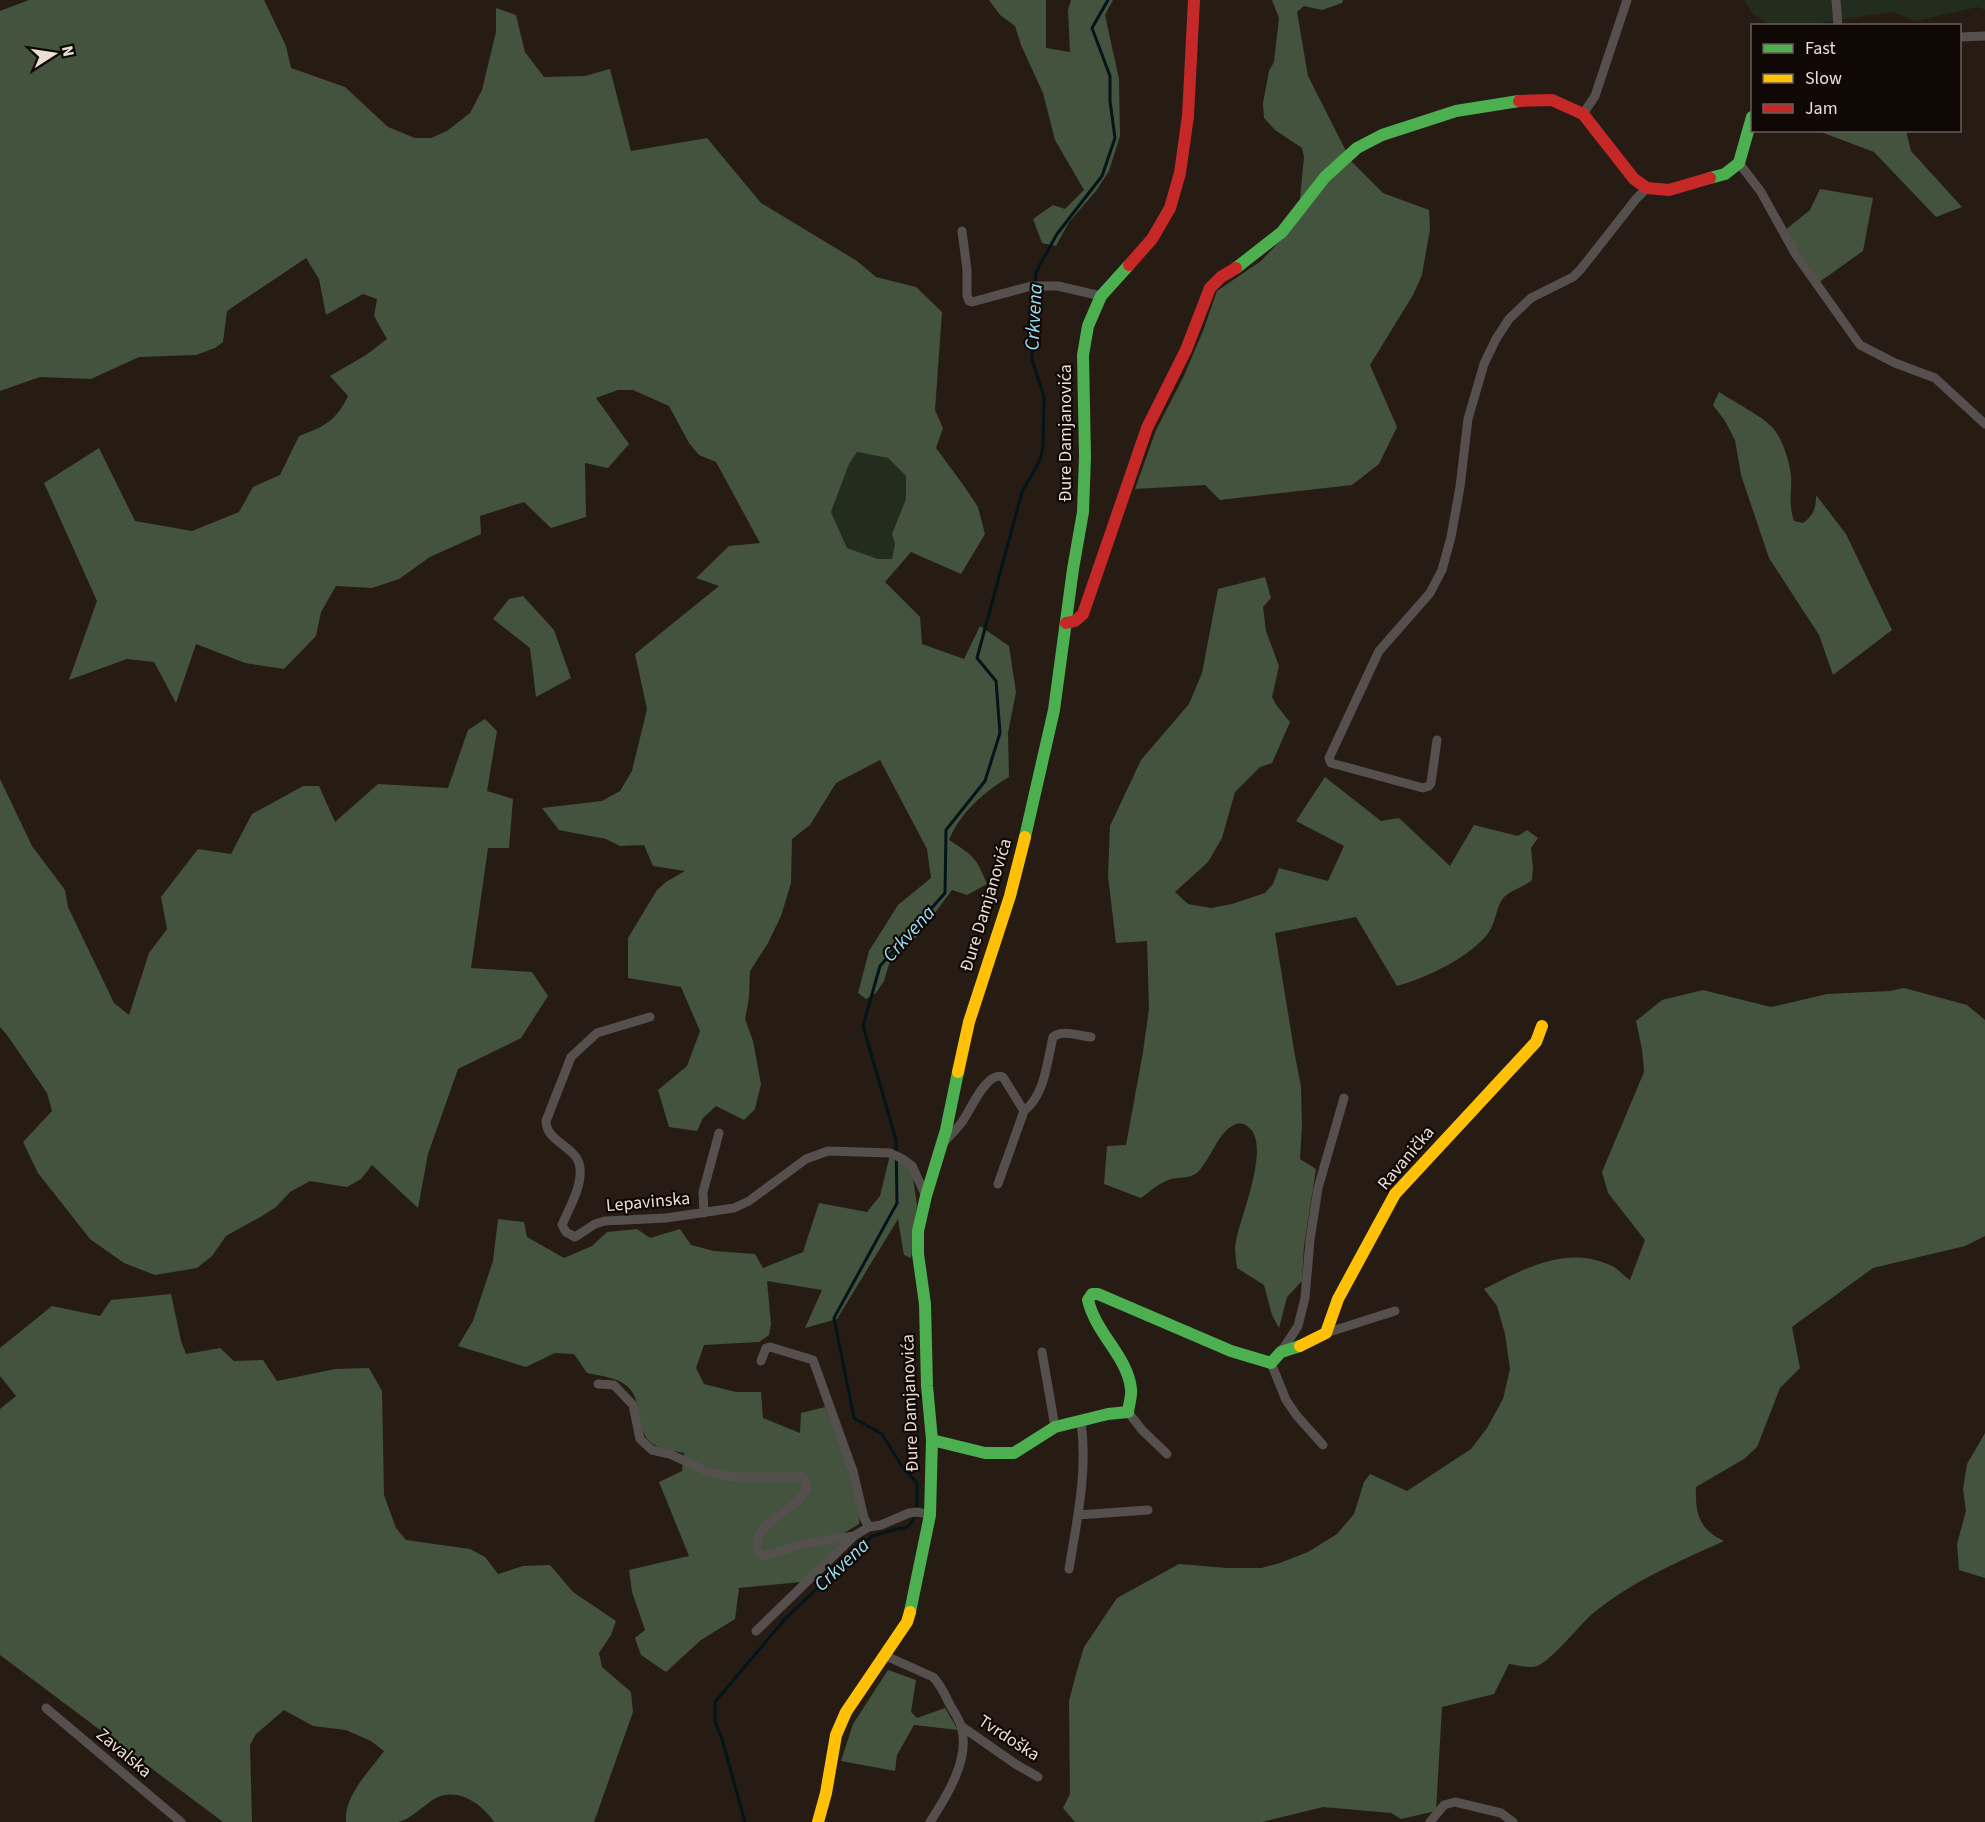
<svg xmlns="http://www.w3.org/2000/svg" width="1985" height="1822" viewBox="0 0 1985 1822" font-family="'Source Sans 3',sans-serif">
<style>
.green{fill:#222d1d}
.forest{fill:#43533e;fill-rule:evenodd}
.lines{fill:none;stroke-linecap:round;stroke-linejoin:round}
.stream{stroke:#03141a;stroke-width:3}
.street{stroke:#55504e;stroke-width:9}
.fast{stroke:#4caf50;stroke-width:12}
.slow{stroke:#ffc107;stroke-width:12}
.jam{stroke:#c62828;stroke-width:12}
.labels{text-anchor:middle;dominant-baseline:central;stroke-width:4.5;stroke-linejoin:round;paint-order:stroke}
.street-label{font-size:18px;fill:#ebded5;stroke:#0f0804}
.water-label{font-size:20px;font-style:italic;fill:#98def5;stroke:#0f0804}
</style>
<rect width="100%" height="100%" fill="#261c14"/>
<path class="green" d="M1744,0H1985V10L1978,7L1916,21L1892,12L1806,25L1772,26L1753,14Z
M857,452L888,458L906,476V499L892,534L895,544L892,559H878L847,548L831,512L849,464Z"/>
<path class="forest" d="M29,0H264L286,46L291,68L345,87L388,127L415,138H431L447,131L470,113L482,90L496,32V8L516,15L525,52L544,77L585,76L610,69L631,151L707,138L761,203L857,261L876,277L916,287L942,312L935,410L943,428L936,448L964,486L978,507L985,534L961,574L911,552L885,582L920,617L922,644L964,659L980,626L1009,646L1016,692L1008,733L1009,777C985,791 959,814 949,840C973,856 976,856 987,884L967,895L952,890L920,933L889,964L884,981L876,993L866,999L858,993L869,951L898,905L931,878L927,849L880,760L836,783L810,825L792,839L791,883L781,916L768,943L750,971L749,998L745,1019L753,1041L761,1084L755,1109L744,1120L716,1106L703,1118L697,1131L669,1127L658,1090L687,1066L700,1031L681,987L628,978V938L657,890L666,882L685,871L653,866L644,845L620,846L606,839L559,830L542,808L602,801L620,791L632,771L647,709L635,654L719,586L696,578L729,546L760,543L716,462L699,455L689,443L669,406L633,390H618L596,398L629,444L608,468L585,463L586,517L551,528L524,502L480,516L481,534L430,557L399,579L372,588L336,586L321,612L316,636L284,669L245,663L196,644L176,703L154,662L127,659L69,680L97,601L44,483L99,448L135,521L192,531L239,512L253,487L280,475L299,436C324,427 336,421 348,396L330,376L366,355L387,339L374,316L377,299L363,294L326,315L319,279L306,258L227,311L223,342L215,348L196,355L139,357L91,379L40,377L0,391V11ZM857,452L888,458L906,476V499L892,534L895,544L892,559H878L847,548L831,512L849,464Z
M989,0H1046V48L1070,52L1068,10L1071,0H1113L1105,15L1119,79L1120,136L1109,171L1096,191L1069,222L1056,246L1042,243L1033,219L1053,205L1065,209L1084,190L1055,140L1043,93L1021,45L1015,26L1000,15Z
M1272,0H1343L1342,3L1322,10L1304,6L1297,12L1308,76L1351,161L1383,193L1429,210L1430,229L1422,275L1413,295L1370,365L1397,427L1379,464L1352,485L1220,500L1205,485L1135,489L1156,430L1183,378L1203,331L1217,291L1261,261L1293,227L1300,199L1304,157L1302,148L1275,130L1264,118L1263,103L1269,71L1274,62L1279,18Z
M1818,131H1906L1911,151L1962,207L1936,217L1874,152Z
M1820,189L1873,198L1863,251L1818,283L1784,231L1810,210Z
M1719,392C1733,401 1762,416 1773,428C1783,440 1789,460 1791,475C1792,494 1788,502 1794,521L1803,523C1814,515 1816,508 1816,495L1846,534L1892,630L1833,675L1819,635L1769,558L1741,475L1735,440L1725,421L1713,405Z
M1265,577L1271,598L1263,607L1266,631L1279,666L1272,697L1277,706L1290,722L1272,763L1260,767L1235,792L1222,838L1208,862L1175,892L1188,904L1211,908L1232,904L1265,893L1273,884L1279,868L1328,881L1344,846L1296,821L1325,777L1381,821L1399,818L1450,866L1474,825L1518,836L1527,830L1538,838L1531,848L1533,868L1532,880C1524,887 1511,890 1504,897C1496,906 1496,922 1489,932C1471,957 1426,978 1397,986L1356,917L1275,933L1294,1050L1301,1087L1302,1125L1300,1159L1316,1169L1304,1246L1302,1281L1287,1297L1279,1328L1272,1315L1264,1285L1237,1268C1236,1259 1234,1249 1236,1241C1240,1217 1273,1142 1247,1126C1243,1123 1239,1123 1234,1125C1219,1131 1210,1160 1198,1172C1189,1180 1178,1176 1168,1180C1158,1184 1149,1192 1141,1198L1104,1184L1107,1146L1126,1145L1143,1052L1149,1009L1147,941L1116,943L1108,876L1110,826L1141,760L1189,704L1202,673L1218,589Z
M523,596L554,630L571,678L536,697L530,648L493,619L509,599Z
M485,719L497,731L487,791L513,799L509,848H488L471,968L532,972L548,996L521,1038L458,1069L428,1154L418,1208L372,1165L361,1179L347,1187L310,1181L290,1192L276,1207L262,1216L226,1236L212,1256L197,1268L155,1275L124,1263L90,1239L38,1173L23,1142L52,1111L47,1093L7,1035L0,1027V779L32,846L65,890L68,907L114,1003L129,1015L149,953L167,929L161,897L198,849L231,854L252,814L303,786H319L335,822L378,784L448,788L468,730Z
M1904,988L1967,1005L1985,1020V1236L1965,1246L1873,1268L1792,1327L1800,1368L1780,1388L1757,1447L1744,1459L1696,1487C1695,1514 1699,1529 1724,1541C1678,1562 1630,1582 1591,1615C1578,1627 1551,1661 1537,1666C1529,1669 1518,1665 1509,1664L1494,1694L1442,1707L1436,1811L1401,1819L1391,1813L1323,1807L1262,1822H1075L1063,1808L1070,1794L1069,1701L1076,1674L1084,1647L1117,1598L1179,1564L1227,1568H1261L1280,1563L1308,1552L1337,1534L1354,1514L1364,1482L1370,1474L1407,1491L1471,1449L1487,1428L1503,1399L1510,1369L1505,1334L1497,1306L1484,1289C1524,1269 1567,1244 1612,1266C1618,1269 1624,1276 1630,1280L1645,1240L1608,1193L1602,1172L1644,1072L1642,1049L1636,1021L1662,1000L1703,990L1771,1007L1827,994L1890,991Z
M890,1155L912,1171L917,1205L911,1258L904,1255L898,1219L837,1319L805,1328L822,1290L767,1281L771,1324L769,1335L759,1342L704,1345L696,1368L704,1384L736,1392H761L763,1418L800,1433L801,1413L825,1407C838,1442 862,1487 859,1524L844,1533V1544L801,1582L739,1588L735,1619L701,1640L666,1672L641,1655L635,1638L645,1630L632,1592L629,1570L689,1556L659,1482L682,1471L684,1453C675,1451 661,1449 653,1444C634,1432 645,1402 627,1386C616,1377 600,1376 587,1373L574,1354L555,1353L526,1367L458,1346L473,1321L493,1261L498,1219L524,1222L527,1237L564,1258L592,1246L607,1232L637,1229L650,1238L680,1229L691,1245L714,1251L755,1254L763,1268L803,1252L819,1203L867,1212L880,1196Z
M171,1294L181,1341L186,1354L220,1348L234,1361L263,1360L277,1381L335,1369L369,1368L382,1391L384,1495L396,1528L406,1540L470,1549L485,1557L498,1574L523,1566L550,1565L573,1592L616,1621L611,1635L599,1653L602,1667L631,1692L633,1712L594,1822H494C482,1804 457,1786 434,1799C423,1806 411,1819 398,1822C383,1822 361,1822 346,1822C344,1795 369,1772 384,1751L371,1741L346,1730L313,1726L284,1710L256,1734L250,1745L252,1822H223L0,1655V1409L16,1396L0,1376V1348L52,1306L100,1316L111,1300Z
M1985,1433V1578L1959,1570L1957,1544L1966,1511L1963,1489L1967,1464Z
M888,1670L916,1680L911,1712L917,1718L945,1708L958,1730L914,1725L897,1755L895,1771L841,1761L853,1724Z"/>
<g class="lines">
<path class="stream" d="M745,1822L722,1739L715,1721V1702L785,1619L872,1536L900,1528L903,1529C920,1523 917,1498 917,1483L901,1465L882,1434L854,1418L834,1318L897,1203L896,1140L863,1026L880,966L945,893L946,830L985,781L1000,733L996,681L977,658L1022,492L1040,460L1043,447L1044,397L1032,360L1033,302L1036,272L1057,234L1102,176L1115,138L1110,101V76L1092,28L1108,0"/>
<path class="street" d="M1836,0L1838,26
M1960,37L1985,36
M1583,114L1595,96L1627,0
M1739,163L1761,192L1796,255L1860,345L1895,363L1935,378L1985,424
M962,231L967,270V295L969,301L972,302L1031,286H1058L1101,296
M1437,740L1431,783L1429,786L1423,788L1331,763L1329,758L1379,651L1430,593L1442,570L1451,537L1460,487L1468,419L1484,364L1496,339L1509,319L1531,298L1573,277L1581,269L1636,199L1647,188
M650,1017L597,1033L571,1057L546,1121C546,1143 578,1146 580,1168C582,1187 569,1208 562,1225L566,1232L575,1237L595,1224L605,1221L666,1218L734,1208L749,1201L806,1159L828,1151L890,1153L901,1158L912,1166L926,1196
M1024,1111C1045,1095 1047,1062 1053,1037C1062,1029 1079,1036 1091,1037
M946,1140C951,1134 957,1129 962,1122C970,1111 987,1070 1003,1077L1024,1111L998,1184
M704,1213L703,1192L719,1133
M1326,1333L1395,1311
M1042,1352L1055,1427
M1281,1352L1298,1326L1305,1298L1310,1240L1318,1188L1344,1098
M761,1361L766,1348L770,1347L813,1360L853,1471L864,1518L869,1527
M1271,1363L1286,1400L1297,1416L1323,1445
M598,1384L614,1385L633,1405L640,1439L652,1450L670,1454L708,1472L732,1477H801L805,1480L807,1490C803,1495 799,1500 795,1504C779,1517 755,1525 757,1549L760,1554L766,1556L802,1544L854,1536
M1128,1412L1142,1430L1167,1454
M1078,1515L1148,1510
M1069,1569C1077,1520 1088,1471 1081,1422
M756,1631L854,1536L869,1527L881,1525L909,1513L918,1512L930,1515
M886,1656L933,1677C941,1685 945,1695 950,1705C954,1712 959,1719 961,1726C971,1758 947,1796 930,1822
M46,1708L181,1822
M961,1726L1017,1765L1038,1777
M1430,1822L1444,1805L1455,1802L1501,1813L1513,1822"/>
<path class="fast" d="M1710,178L1725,174L1739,163L1752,117
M1236,268L1282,232L1325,177L1357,148L1382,135L1456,111L1519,101
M1025,837L1054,710L1073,569L1083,512L1085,456L1083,355L1088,326L1101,296L1129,265
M932,1440L985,1453H1014L1055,1427L1108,1414L1128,1412C1129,1404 1132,1396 1131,1389C1128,1357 1096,1334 1088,1300L1092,1294H1098L1231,1351L1271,1363L1281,1352L1300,1346
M910,1612L930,1515L932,1440L927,1386L925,1304L918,1254V1231L926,1196L946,1130L958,1072"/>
<path class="slow" d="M958,1072L969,1022L1010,896L1025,837
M1300,1346L1326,1333L1338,1299L1395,1194L1536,1042L1542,1026
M818,1822L826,1793L836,1735L846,1712L907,1622L910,1612"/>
<path class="jam" d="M1519,101L1552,100L1583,114L1634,179L1647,188L1669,190L1710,178
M1129,265L1152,239L1170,208L1180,173L1188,116L1194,0
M1066,623L1075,621L1083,614L1147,428L1186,350L1210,288L1221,277L1236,268"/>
</g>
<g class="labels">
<g class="street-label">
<text transform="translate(1065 433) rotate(-90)">Đure Damjanovića</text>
<text transform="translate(986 905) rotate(-73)">Đure Damjanovića</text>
<text transform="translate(1406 1158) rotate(-50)">Ravanička</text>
<text transform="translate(648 1202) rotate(-5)">Lepavinska</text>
<text transform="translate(910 1403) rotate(-92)">Đure Damjanovića</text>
<text transform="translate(1009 1738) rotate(33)">Tvrdoška</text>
<text transform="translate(124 1753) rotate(40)">Zavalska</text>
</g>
<g class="water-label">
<text transform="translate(1034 317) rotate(-87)">Crkvena</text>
<text transform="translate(909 934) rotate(-48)">Crkvena</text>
<text transform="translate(842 1565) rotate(-43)">Crkvena</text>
</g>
</g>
<rect x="1751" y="24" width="210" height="108" fill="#0f0804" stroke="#675e58" stroke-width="1.5"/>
<rect x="1763" y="44" width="30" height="9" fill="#4caf50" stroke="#675e58" stroke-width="1.5"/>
<text x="1805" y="54" font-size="18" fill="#ebded5">Fast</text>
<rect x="1763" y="74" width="30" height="9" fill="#ffc107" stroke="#675e58" stroke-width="1.5"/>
<text x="1805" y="84" font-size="18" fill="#ebded5">Slow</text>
<rect x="1763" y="104" width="30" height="9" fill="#c62828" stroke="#675e58" stroke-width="1.5"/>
<text x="1805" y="114" font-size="18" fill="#ebded5">Jam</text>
<g transform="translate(54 54) rotate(78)" stroke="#0f0804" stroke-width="4.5" paint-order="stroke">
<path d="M0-4.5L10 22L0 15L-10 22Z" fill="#ebded5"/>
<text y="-9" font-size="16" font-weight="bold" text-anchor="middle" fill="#ebded5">N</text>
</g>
</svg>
